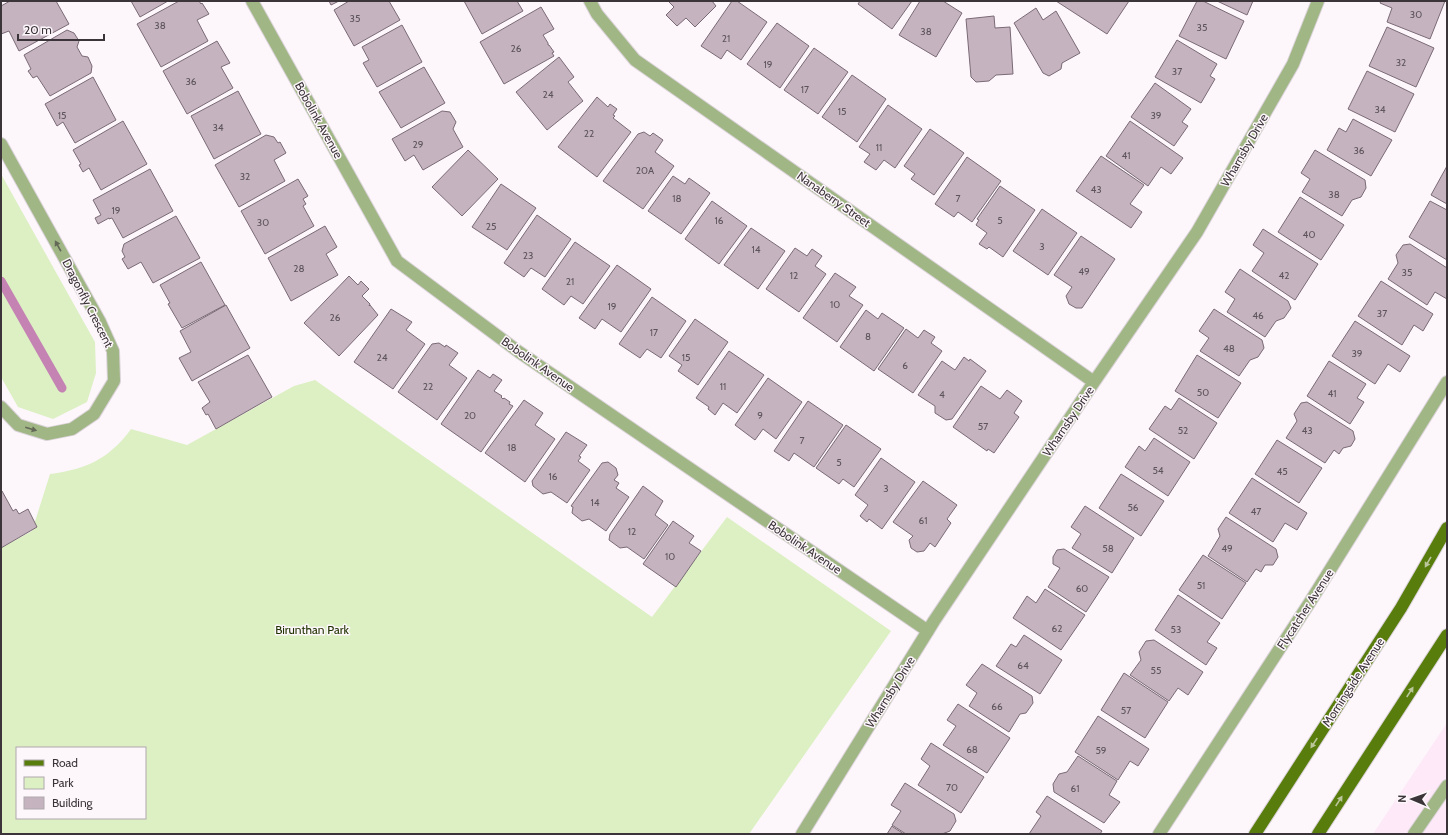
<svg xmlns="http://www.w3.org/2000/svg" width="1448" height="835" viewBox="0 0 1448 835" font-family="Cabin,sans-serif">
<style>
.built{fill:#fde9f7}
.green{fill:#dcf0c4;fill-rule:evenodd}
.lines{fill:none;stroke-linecap:round;stroke-linejoin:round}
.stream{stroke:#c483b3;stroke-width:9}
.building{fill:#c5b4c0;stroke:#7a6a75}
.minor-casing{stroke:#dad3d8;stroke-width:14}
.major-casing{stroke:#dad3d8;stroke-width:14}
.minor{stroke:#a0b685;stroke-width:12}
.major{stroke:#587d0c;stroke-width:12}
.oneway{fill:#636857}
.oneway2{fill:#bbc69b}
.labels{text-anchor:middle;dominant-baseline:central;stroke-width:3;stroke-linejoin:round;paint-order:stroke}
.number-label{font-size:10px;fill:#5e545b}
.street-label{font-size:12px;fill:#3b3439;stroke:#fdf6fb}
.park-label{font-size:12px;fill:#213300;stroke:#fdf6fb}
</style>
<rect width="100%" height="100%" fill="#fdf6fb"/>
<path class="built" d="M1447,723V834H1373Z"/>
<path class="green" d="M1,174L95,342L96,373L87,402L53,419L18,407L1,377Z
M315,380L652,617L727,517L891,631L749,834H1V548L32,531L50,474C73,471 96,465 114,448C120,443 126,436 131,429L187,445L294,386ZM17,748H145V818H17Z"/>
<g class="lines">
<path class="stream" d="M1,281L62,388"/>
</g>
<path class="building" d="M10,1H56L69,24L19,51L9,31L1,34V6Z
M131,1H168L140,17Z
M179,1H199L201,4L202,3L209,14L197,20L208,41L161,67L137,24Z
M329,1H339L331,5Z
M349,1H389L400,20L354,46L334,10Z
M464,1H517L523,11L482,34Z
M668,1H712L716,6L695,27L686,18L677,26L666,15L674,7Z
M732,1H737L767,22L741,60L727,50L721,59L701,46Z
M860,1H912L892,29L858,4Z
M920,1H943L962,13L936,57L899,35Z
M1056,1H1129L1107,34Z
M1197,1H1203L1244,21L1226,59L1179,36Z
M1217,1H1253L1247,15Z
M1381,1H1445L1430,39L1387,22L1392,8L1380,3Z
M541,7L554,29L543,35L548,43V45H549L554,52L552,53L554,56L504,84L480,42Z
M1036,8L1043,20L1056,11L1080,53L1062,63L1061,69L1049,76L1043,73L1014,23Z
M994,16L995,28L1010,27L1013,74L996,75L989,81L976,82L971,77L966,19Z
M777,23L809,46L780,88L747,64Z
M402,25L422,62L377,87L363,63L369,60L362,47Z
M1387,27L1434,48L1416,87L1369,66Z
M67,30L74,33L79,41L77,47L82,56L88,57L92,66L91,73L50,96L37,76L33,78L28,71L31,69L24,55Z
M1177,40L1217,64L1210,76L1215,79L1201,103L1155,77Z
M217,41L230,63L221,67L233,88L187,114L163,71Z
M814,48L848,72L818,114L784,90Z
M559,57L574,77L568,82L583,101L547,130L516,92Z
M424,67L445,103L401,128L379,92Z
M1367,71L1414,94L1395,132L1348,109Z
M852,75L886,99L857,142L822,117Z
M93,77L116,120L75,143L63,122L57,126L45,104Z
M1155,83L1191,109L1182,122L1188,126L1174,146L1131,117Z
M238,91L261,134L214,159L191,116Z
M597,97L608,107L610,104L617,109L613,115L615,116L613,118L631,132L597,177L558,147Z
M888,105L922,129L895,168L884,160L876,170L864,162L870,154L859,147Z
M442,111L450,112L456,122L453,129L463,147L423,170L414,155L405,161L392,139Z
M1353,119L1392,140L1371,176L1327,150L1339,128L1346,132Z
M123,121L147,164L101,190L89,168L83,172L79,165L81,164L73,150Z
M1130,121L1183,158L1171,174L1161,167L1148,186L1106,156Z
M930,129L964,153L934,195L911,179L915,174L904,166Z
M644,132L650,136L653,133L663,140L655,152L674,166L643,209L603,181L638,134Z
M266,135L274,137L278,143L280,142L286,153L274,160L285,181L239,207L215,165Z
M468,150L498,179L462,216L432,187Z
M1315,150L1365,180L1366,188L1361,197L1352,200L1342,216L1302,192L1310,179L1301,173Z
M1101,156L1144,185L1130,204L1142,212L1131,228L1076,191Z
M967,157L1001,181L972,222L958,212L954,217L935,204Z
M1447,166V204L1431,195Z
M150,169L173,211L123,238L112,218L109,219V218L98,224L95,218L101,215L93,200Z
M673,176L685,184L689,178L710,193L681,234L648,211Z
M298,179L308,196L303,199L306,204L303,206L314,226L265,254L241,211Z
M501,184L536,208L507,250L472,227Z
M1000,186L1035,210L1003,257L989,247L987,249L979,244L987,233L976,225L979,220L977,219Z
M1300,197L1344,225L1321,260L1278,232Z
M712,201L747,226L719,264L685,239Z
M1430,201L1447,210V260L1409,237Z
M1042,209L1077,233L1048,275L1013,251Z
M537,215L571,239L545,277L531,268L524,277L504,263Z
M176,216L200,258L153,283L141,262L128,269L122,259L125,257L122,251L124,244Z
M325,226L337,247L326,254L338,275L291,301L268,258Z
M751,228L785,251L758,289L724,265Z
M1263,229L1318,264L1295,300L1252,271L1264,253L1253,245Z
M1081,236L1115,259L1082,308H1076L1069,304L1066,296L1072,287L1054,275Z
M575,242L610,266L583,304L571,296L564,305L542,289Z
M1410,244L1447,268V299L1435,292L1427,305L1388,279L1398,263L1396,255L1403,245Z
M795,248L807,256L812,249L822,256L815,266L826,274L799,312L766,289Z
M201,262L225,305L182,328L168,304L170,303L160,285Z
M617,265L651,289L621,332L602,319L595,329L579,318Z
M1240,269L1288,301L1291,308L1284,318L1276,321L1265,337L1227,312L1235,299L1225,292Z
M835,273L856,287L849,296L863,305L837,342L803,318Z
M349,276L358,285L361,281L369,289L362,296L370,304L369,306L370,305L378,315L339,356L304,323Z
M1381,281L1433,314L1423,331L1414,325L1402,345L1358,316Z
M652,297L686,321L661,358L647,349L640,358L619,344Z
M226,305L250,348L192,381L179,358L191,352L180,331Z
M391,309L412,322L406,330L425,344L393,389L354,362Z
M1214,309L1262,340L1264,348L1258,357L1250,360L1239,376L1200,351L1209,338L1199,331Z
M866,310L878,319L882,313L904,328L874,371L840,347Z
M695,319L728,342L698,385L678,371L682,365L669,356Z
M1355,321L1410,356L1400,372L1388,364L1375,384L1332,356Z
M906,329L918,338L924,330L935,337L931,343L942,351L913,393L878,369Z
M439,343L445,347L446,345L458,353L449,365L467,378L437,420L398,392L432,344Z
M729,351L764,375L737,413L723,403L715,415L708,409L709,407L696,398Z
M248,355L272,397L216,429L208,414L206,415L202,408L210,402L198,382Z
M1197,355L1241,383L1218,418L1175,391Z
M964,357L969,361L970,359L986,371L952,419L946,420L935,413V406L918,395L942,361L955,370Z
M1329,361L1366,384L1357,398L1364,402L1350,424L1307,396Z
M478,370L490,378L493,374L502,380L494,391L502,396L501,397L503,399L504,398L510,402L509,404L513,406L481,452L441,424Z
M768,378L802,402L776,439L763,429L755,440L735,425Z
M981,386L1000,399L1007,390L1022,401L1014,413L1019,417L994,453L988,449L987,451L953,427Z
M1179,398L1217,423L1194,459L1149,429L1165,406L1171,410Z
M524,400L543,413L535,425L555,439L525,482L485,453Z
M808,401L843,425L814,467L794,453L789,461L774,451Z
M1307,402L1353,431L1355,439L1351,446L1343,448L1339,454L1334,450L1325,463L1286,438L1297,421L1294,414L1301,403Z
M846,425L881,449L854,487L843,479L839,484L816,468Z
M566,432L587,445L579,456L581,457L578,461L590,470L567,503L551,492L543,494L533,486L532,481Z
M1154,438L1190,462L1168,496L1125,467L1139,446L1145,451Z
M1277,440L1322,468L1299,503L1255,474Z
M881,458L915,482L882,529L869,519L867,522L860,516L868,505L855,495Z
M608,462L616,468L618,475L614,480L619,483L616,488L629,497L606,531L589,519L582,521L572,513L573,507L571,506L602,463Z
M1121,474L1164,501L1141,536L1099,508Z
M1252,478L1307,513L1297,530L1285,523L1273,542L1229,513Z
M923,481L957,505L947,519L951,523L935,547L930,543L924,551L917,552L911,548L909,540L913,536L893,522Z
M643,486L663,501L655,515L668,525L644,559L627,547L620,548L609,540L610,534Z
M2,491L13,511L16,509L19,514L28,509L37,527L1,548V492Z
M1085,506L1134,538L1112,573L1072,548L1081,534L1071,527Z
M1226,517L1276,549L1278,557L1273,565H1265L1261,572L1256,569L1247,582L1208,556L1220,536L1218,529Z
M673,521L694,536L689,543L701,551L676,587L643,564Z
M1064,549L1109,577L1086,612L1048,587L1060,568L1053,564V557L1057,550Z
M1203,555L1246,583L1222,619L1179,590Z
M1045,589L1085,615L1061,650L1013,618L1027,596L1036,603Z
M1178,595L1220,623L1207,642L1217,648L1206,665L1155,630Z
M1024,635L1062,660L1040,694L996,666L1011,644L1016,647Z
M1154,640L1203,672L1188,695L1178,688L1169,701L1130,675L1141,660L1139,652L1146,641Z
M982,664L1032,696L1033,703L1026,713L1020,714L1009,732L969,706L977,693L966,685Z
M1124,673L1168,702L1145,738L1101,710Z
M958,704L1010,738L987,773L943,745L956,726L947,720Z
M1098,716L1149,749L1138,766L1130,761L1118,780L1075,752Z
M931,743L984,777L961,813L918,785L930,766L921,759Z
M1078,756L1117,781L1109,795L1120,802L1104,823L1054,792L1053,784L1059,774L1067,772Z
M905,783L954,814L956,821L950,831L942,834H906L892,825L901,811L891,805Z
M1047,796L1102,831L1100,834H1029L1041,816L1036,812Z
M892,826L893,827L904,834H887Z"/>
<g class="lines">
<defs>
<path id="minor" d="M252,1L397,261L519,352L928,631
M590,1L597,14L635,60L1094,382
M1,144L100,322L113,351L114,381L94,414L72,429L47,434L18,425L1,407
M802,834L934,621L1094,382L1197,232L1293,64L1318,1
M1159,834L1310,602L1447,382
M1414,834L1447,786"/>
<path id="major" d="M1255,834L1401,608L1447,528
M1318,834L1447,635"/>
</defs>
<use href="#minor" class="minor-casing"/>
<use href="#major" class="major-casing"/>
<use href="#minor" class="minor"/>
<use href="#major" class="major"/>
</g>
<defs><path id="oneway-solid" d="M-6-.8H1V-3.2L6.5 0L1 3.2V.8H-6Z"/></defs>
<g class="oneway">
<use href="#oneway-solid" transform="translate(58 246) rotate(-119)"/>
<use href="#oneway-solid" transform="translate(31 429) rotate(16)"/>
</g>
<g class="oneway2">
<use href="#oneway-solid" transform="translate(1428 562) rotate(120)"/>
<use href="#oneway-solid" transform="translate(1410 692) rotate(-57)"/>
<use href="#oneway-solid" transform="translate(1314 743) rotate(123)"/>
<use href="#oneway-solid" transform="translate(1339 801) rotate(-57)"/>
</g>
<g class="labels">
<g class="number-label">
<text x="1416" y="14">30</text>
<text x="355" y="18">35</text>
<text x="160" y="25">38</text>
<text x="1202" y="27">35</text>
<text x="926" y="31">38</text>
<text x="726" y="38">21</text>
<text x="516" y="48">26</text>
<text x="1401" y="62">32</text>
<text x="768" y="64">19</text>
<text x="1177" y="71">37</text>
<text x="191" y="81">36</text>
<text x="805" y="89">17</text>
<text x="548" y="94">24</text>
<text x="1380" y="109">34</text>
<text x="842" y="111">15</text>
<text x="62" y="115">15</text>
<text x="1156" y="115">39</text>
<text x="218" y="127">34</text>
<text x="589" y="133">22</text>
<text x="418" y="144">29</text>
<text x="879" y="147">11</text>
<text x="1359" y="150">36</text>
<text x="1126" y="155">41</text>
<text x="645" y="170">20A</text>
<text x="245" y="176">32</text>
<text x="1096" y="189">43</text>
<text x="1334" y="194">38</text>
<text x="677" y="198">18</text>
<text x="958" y="198">7</text>
<text x="116" y="210">19</text>
<text x="719" y="220">16</text>
<text x="1000" y="220">5</text>
<text x="263" y="222">30</text>
<text x="491" y="226">25</text>
<text x="1309" y="234">40</text>
<text x="1042" y="246">3</text>
<text x="756" y="249">14</text>
<text x="528" y="255">23</text>
<text x="299" y="268">28</text>
<text x="1084" y="271">49</text>
<text x="1407" y="272">35</text>
<text x="794" y="275">12</text>
<text x="1284" y="275">42</text>
<text x="570" y="281">21</text>
<text x="835" y="304">10</text>
<text x="612" y="306">19</text>
<text x="1382" y="313">37</text>
<text x="1258" y="315">46</text>
<text x="335" y="317">26</text>
<text x="654" y="332">17</text>
<text x="868" y="336">8</text>
<text x="1229" y="348">48</text>
<text x="1357" y="353">39</text>
<text x="382" y="357">24</text>
<text x="686" y="357">15</text>
<text x="905" y="365">6</text>
<text x="428" y="386">22</text>
<text x="723" y="386">11</text>
<text x="1203" y="392">50</text>
<text x="1332" y="393">41</text>
<text x="942" y="394">4</text>
<text x="470" y="415">20</text>
<text x="760" y="415">9</text>
<text x="983" y="426">57</text>
<text x="1183" y="430">52</text>
<text x="1307" y="430">43</text>
<text x="802" y="440">7</text>
<text x="512" y="447">18</text>
<text x="839" y="462">5</text>
<text x="1158" y="470">54</text>
<text x="1282" y="471">45</text>
<text x="553" y="476">16</text>
<text x="886" y="488">3</text>
<text x="595" y="502">14</text>
<text x="1133" y="507">56</text>
<text x="1256" y="511">47</text>
<text x="923" y="520">61</text>
<text x="632" y="531">12</text>
<text x="1108" y="548">58</text>
<text x="1227" y="548">49</text>
<text x="670" y="556">10</text>
<text x="1201" y="585">51</text>
<text x="1082" y="588">60</text>
<text x="1057" y="628">62</text>
<text x="1176" y="629">53</text>
<text x="1023" y="665">64</text>
<text x="1156" y="670">55</text>
<text x="997" y="706">66</text>
<text x="1126" y="710">57</text>
<text x="972" y="749">68</text>
<text x="1101" y="750">59</text>
<text x="952" y="787">70</text>
<text x="1075" y="788">61</text>
</g>
<g class="street-label">
<text transform="translate(319 120) rotate(61)">Bobolink Avenue</text>
<text transform="translate(1244 150) rotate(-60)">Wharnsby Drive</text>
<text transform="translate(834 199) rotate(35)">Nanaberry Street</text>
<text transform="translate(88 303) rotate(63)">Dragonfly Crescent</text>
<text transform="translate(538 364) rotate(35)">Bobolink Avenue</text>
<text transform="translate(1068 421) rotate(-56)">Wharnsby Drive</text>
<text transform="translate(805 547) rotate(34)">Bobolink Avenue</text>
<text transform="translate(1305 609) rotate(-57)">Flycatcher Avenue</text>
<text transform="translate(1353 682) rotate(-57)">Morningside Avenue</text>
<text transform="translate(890 692) rotate(-58)">Wharnsby Drive</text>
</g>
<g class="park-label">
<text x="312" y="629">Birunthan Park</text>
</g>
</g>
<rect width="1448" height="835" fill="none" stroke="#3b3439" stroke-width="4"/>
<rect x="16" y="747" width="130" height="72" fill="#fdf6fb" stroke="#afa8ad"/>
<rect x="24" y="760" width="20" height="6" fill="#587d0c" stroke="#afa8ad"/>
<text x="52" y="767" font-size="12" fill="#3b3439">Road</text>
<rect x="24" y="777" width="20" height="12" fill="#dcf0c4" stroke="#afa8ad"/>
<text x="52" y="787" font-size="12" fill="#3b3439">Park</text>
<rect x="24" y="797" width="20" height="12" fill="#c5b4c0" stroke="#afa8ad"/>
<text x="52" y="807" font-size="12" fill="#3b3439">Building</text>
<g transform="translate(1412 799) rotate(272)" stroke="#fdf6fb" stroke-width="3" paint-order="stroke">
<path d="M0-3L7 15L0 10L-7 15Z" fill="#3b3439"/>
<text y="-6" font-size="11" font-weight="bold" text-anchor="middle" fill="#3b3439">N</text>
</g>
<path d="M18 34v6h86v-6" fill="none" stroke="#3b3439" stroke-width="2"/>
<text x="24" y="34" font-size="12" fill="#3b3439" stroke="#fdf6fb" stroke-width="3" paint-order="stroke">20 m</text>
</svg>
